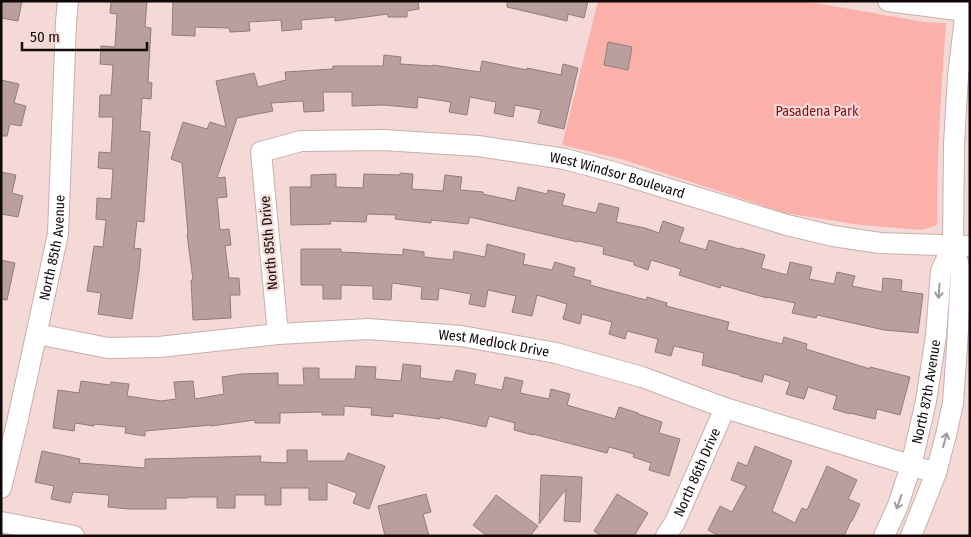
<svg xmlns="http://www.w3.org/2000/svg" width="971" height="537" viewBox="0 0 971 537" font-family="'Fira Sans Condensed',sans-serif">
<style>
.green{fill:#fbb0aa}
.building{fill:#b9a09e;stroke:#937c79}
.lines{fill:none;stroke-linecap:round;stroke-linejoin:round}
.minor-casing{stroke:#c8afac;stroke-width:22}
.minor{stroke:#fff;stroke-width:20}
.oneway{stroke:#a09d9c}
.labels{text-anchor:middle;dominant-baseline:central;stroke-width:4.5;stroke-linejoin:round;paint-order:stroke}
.park-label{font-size:14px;fill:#8b0f18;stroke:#f4d9d6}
.street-label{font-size:14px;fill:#110908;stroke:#f4d9d6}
</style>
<rect width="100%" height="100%" fill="#f4d9d6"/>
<path class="green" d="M598,1H804L924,22L946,23C941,90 937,158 937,225L921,230L861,225L785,213L621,159L562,145Z"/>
<path class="building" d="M1,1H22L18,21L1,18Z
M111,1H147L145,27L151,28L148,82L152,83L151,99L142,98L140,131L150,132L144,222L137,221L134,248L141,249L139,271L132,319L98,314L101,293L87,291L94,246L103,247L106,220L96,219L97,198L111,199L113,169L98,168L99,152L111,153L113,117H99L100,95H111L113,65L100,64L101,46L115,47L117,14L110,13Z
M173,1H418L419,9L407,11V17H388V14L335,21V17L301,20L302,29L282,31L281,20L249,22L250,31L230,32L229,28L195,27V36L172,35Z
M507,1H588L584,18L568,14L567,21L507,7Z
M608,42L632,47L628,70L604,65Z
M384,55L401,57L400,64L433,66V65L480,72L482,61L527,70V68L561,75L563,64L578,68L564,129L538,123L541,110L515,105L513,117L494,113L496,102L470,97L467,115L449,112L451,102L418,97L417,108L383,105L352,106V92H323L324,111L304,112L303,101L271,103L273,111L237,118L217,178L225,177L227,197L217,198L220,230L229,229L231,245L225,246L229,278H239L240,295H230L231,318L193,320L191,280H193L187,234H188L182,163L171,159L183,122L207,129L210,122L226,127L216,81L254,73L258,87L286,80L285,72L333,69V66H383Z
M1,80L19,84L14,103L26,106L21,126L10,124L7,136H1Z
M1,172L16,175L12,193L23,196L18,217L1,214Z
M400,173L413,174L412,189L443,191L445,175L462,177L460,190L483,192V194L515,201L518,187L547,194L548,190L565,194L562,205L596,213L599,203L619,208L616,222L645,228L659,233L663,221L684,228L679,242L706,250L709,240L739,249L740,248L765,255L761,268L787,275L790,262L812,267L809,279L834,284L837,272L855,276L852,286L882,292L883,278L902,280L901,291L923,294L918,333L884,330L817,315L816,318L792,313L795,303L767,297V298L721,285L720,288L679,275L681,269L651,260L648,270L634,265V262L603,254L604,247L578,241V242L470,217L468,224L431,220V223L395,219L396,215L367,214L366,222L330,221L331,224L291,225L290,187H311V175L336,174V187L363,188L364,174L400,175Z
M487,244L525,254L523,264L552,270L555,262L575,268L573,276L591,281L590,285L646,300L647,297L667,303L666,306L729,322L727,330L782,344L784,337L807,344L806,349L870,369V367L910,377L900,415L877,409L875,419L850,413V414L833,409L837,396L808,387L804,399L786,394L790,382L764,374L762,382L740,376V375L702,365L704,353L674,346L671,356L655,352L658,339L627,331L625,339L609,334L612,322L582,314L580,324L563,319L567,304L537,295L532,316L512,312L516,296L488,290L485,307L469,304L471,294L439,288L438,300L421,299L422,287L392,283L391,300L373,299V286L341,285V299H323V285H301V249H341V252L403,255V249L424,252V257L453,260L454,251L485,257Z
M1,260L15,263L7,300L1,299Z
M403,364L421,366L420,378L453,382L456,370L476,374L474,384L502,390L505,377L523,381L520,393L549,399L551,389L570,394L567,405L615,419L619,407L638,413V414L662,422L659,433L680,439L669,476L649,470L651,463L633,457L634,454L609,447L607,453L533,434V435L514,430L515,423L489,416L486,427L440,417V419L393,413V417L371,415L372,408L344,406V415H322V412L280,413V423H255V420L211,426V425L145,431V436L125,433L126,427L94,424V426L75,423L74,431L53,428L58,390L79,393L81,381L110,385L111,382L129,384L127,396L161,401L176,399L174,382L193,381L195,399L224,394L222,377L241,374L278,373V385H304L303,368H319V379H355L356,366L376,367L375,379L401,381Z
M755,446L792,461L772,511L795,523L802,508L807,510L827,466L857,480L848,499L860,504L852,521H851L844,536H719L708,530L720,506L732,512L746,486L731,480L738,462L747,466Z
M287,450H307V461H345L348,453L385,466L369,509L353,503L357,493L327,482V500H309V488H281V505H265V495H235V508H217V497H188V498H166V509H129L108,507L109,495L73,492L70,503L51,499L54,486L35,482L42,451L80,459L79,463L145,468V459L261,456L260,462L287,463Z
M541,475L582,477L580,522L564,521L566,489L539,524Z
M426,494L431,512L423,514L429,536H385L378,506Z
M617,494L648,513L634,536H602L594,531Z
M496,495L538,526L530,536H487L473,525Z"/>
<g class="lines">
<defs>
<g id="minor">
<path d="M888,1L965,11"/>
<path id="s1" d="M37,334L108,348L159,347L278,334L368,329L461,336L556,353L642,377L725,408L936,473"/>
<path id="s2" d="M278,334L261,152L301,141L383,140L478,146L565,159L620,174L787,225L833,236L880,243L970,246"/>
<path id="s3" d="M1,488L17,423L58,234L66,22L68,1"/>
<path d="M1,522L74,536"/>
<path id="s4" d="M666,536L675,522L725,408"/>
<path id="s5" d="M884,536L897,508L911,466L926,401L936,336L941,271L953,245"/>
<path d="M911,536L936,473L946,435L953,403L957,347L961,273L953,245L954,144L958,76L967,1"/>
</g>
</defs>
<use href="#minor" class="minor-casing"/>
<use href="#minor" class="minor"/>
</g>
<defs><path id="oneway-shaft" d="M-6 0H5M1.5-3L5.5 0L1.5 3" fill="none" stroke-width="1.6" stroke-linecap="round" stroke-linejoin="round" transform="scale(1.25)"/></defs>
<g class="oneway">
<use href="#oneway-shaft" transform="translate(939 291) rotate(94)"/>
<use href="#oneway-shaft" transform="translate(945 440) rotate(-75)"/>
<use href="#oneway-shaft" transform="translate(899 502) rotate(109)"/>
</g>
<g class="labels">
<g class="park-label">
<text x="817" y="111">Pasadena Park</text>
</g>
<g class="street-label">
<text stroke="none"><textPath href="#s2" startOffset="544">West Windsor Boulevard</textPath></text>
<text transform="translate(269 243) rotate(-95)">North 85th Drive</text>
<text stroke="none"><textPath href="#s3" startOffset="246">North 85th Avenue</textPath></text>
<text stroke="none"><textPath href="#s1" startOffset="460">West Medlock Drive</textPath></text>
<text stroke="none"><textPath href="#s5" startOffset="151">North 87th Avenue</textPath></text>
<text stroke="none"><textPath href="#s4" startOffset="71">North 86th Drive</textPath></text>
</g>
</g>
<rect width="971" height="537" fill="none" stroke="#110908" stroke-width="5"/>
<path d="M22 42v8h125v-8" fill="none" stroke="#110908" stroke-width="2.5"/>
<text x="30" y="42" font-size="15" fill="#110908" stroke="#f4d9d6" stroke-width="4" paint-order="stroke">50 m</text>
</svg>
